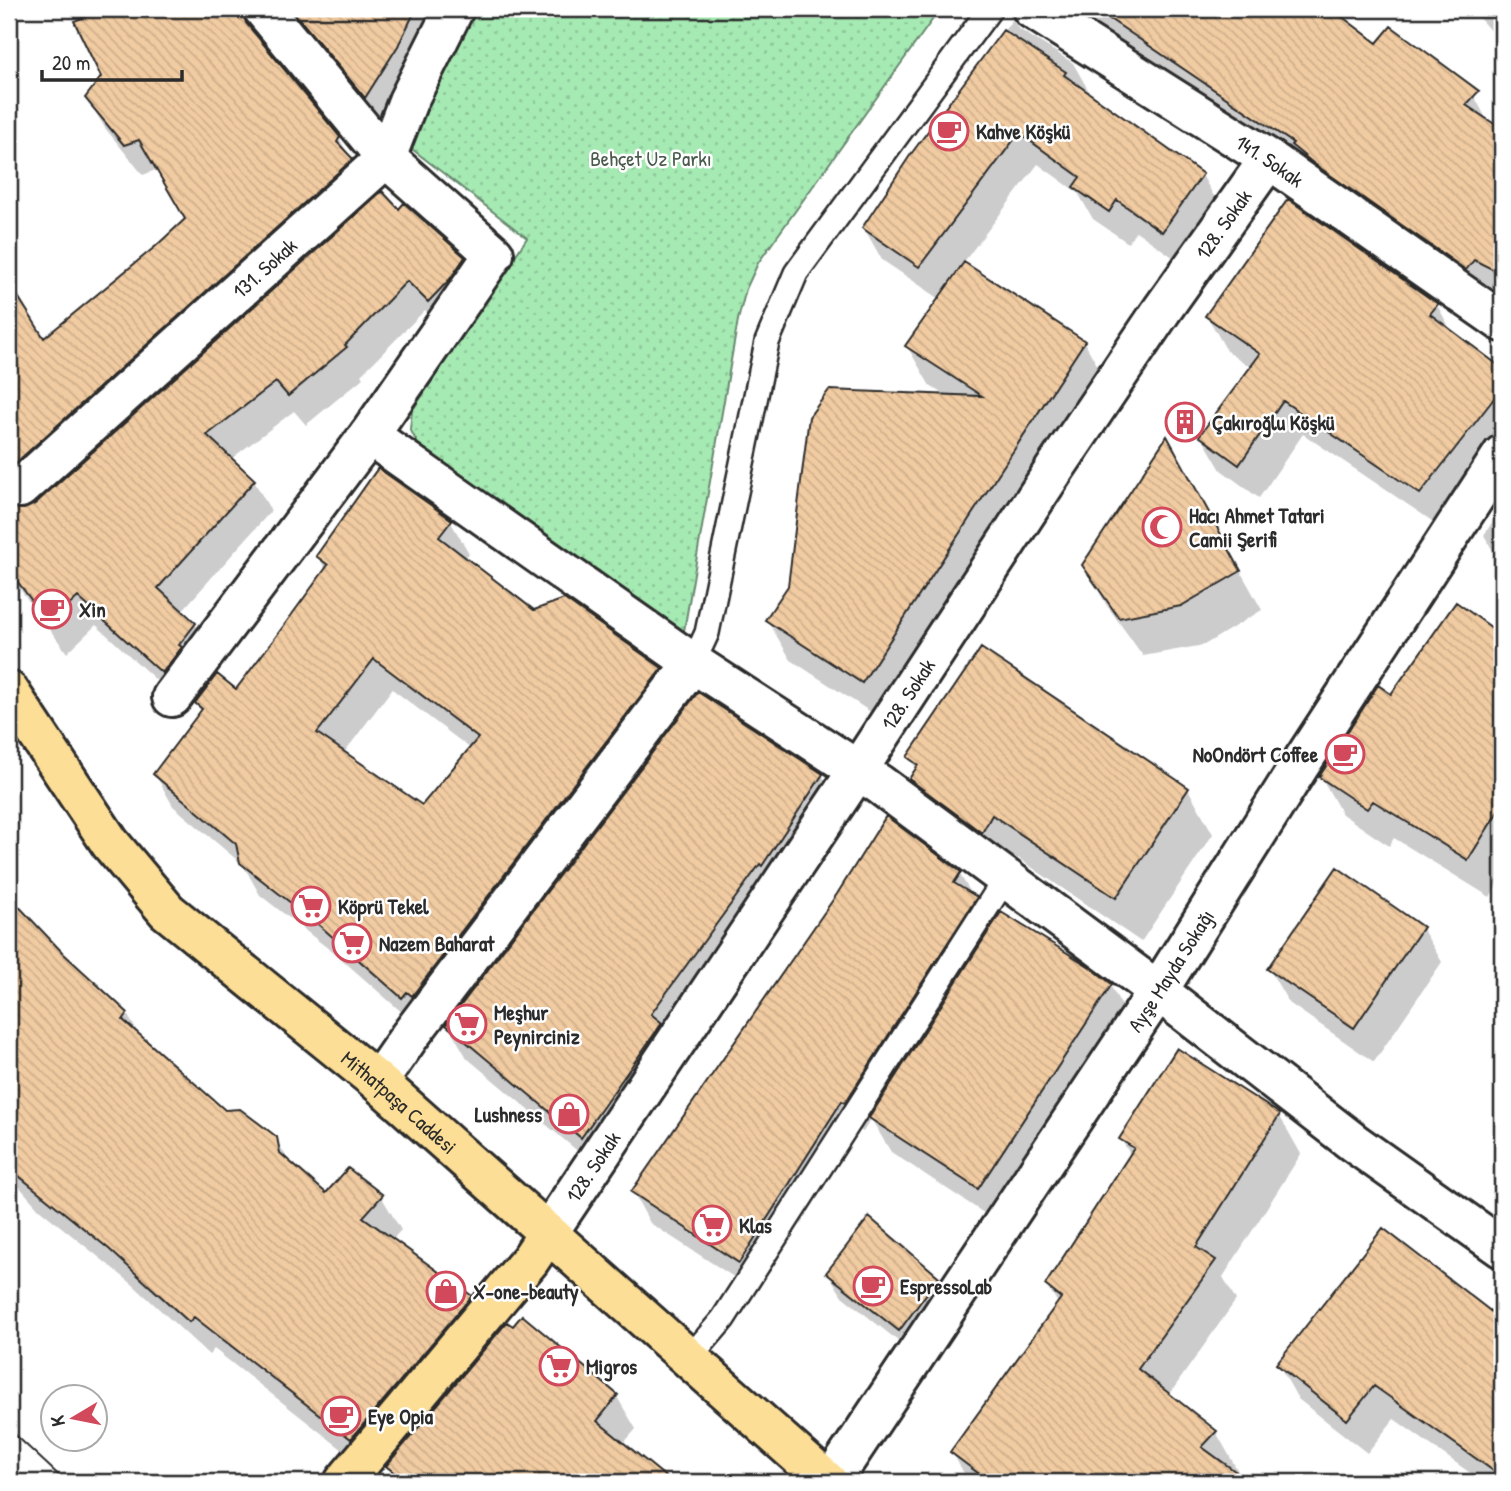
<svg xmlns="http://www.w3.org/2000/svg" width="1511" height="1491" viewBox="0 0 1511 1491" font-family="'Patrick Hand',sans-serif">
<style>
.park{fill:url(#park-dots);stroke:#688a6f;stroke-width:2}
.shadow{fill:#0003;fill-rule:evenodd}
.building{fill:url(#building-back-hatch);stroke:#2b2b2b;stroke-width:2;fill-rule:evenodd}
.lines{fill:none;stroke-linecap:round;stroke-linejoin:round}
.service-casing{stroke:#2b2b2b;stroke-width:28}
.minor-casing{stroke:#2b2b2b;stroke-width:44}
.primary-casing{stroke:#2b2b2b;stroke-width:44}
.service{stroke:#fff;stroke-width:23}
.minor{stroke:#fff;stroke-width:38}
.primary{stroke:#fdde96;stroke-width:38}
.tram{stroke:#2b2b2b;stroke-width:2}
.labels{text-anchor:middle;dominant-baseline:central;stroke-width:5;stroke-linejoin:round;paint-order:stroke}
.poi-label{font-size:21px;font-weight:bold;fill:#2b2b2b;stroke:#fff;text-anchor:start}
.park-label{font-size:21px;fill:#4a5a4d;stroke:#fff}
.street-label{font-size:21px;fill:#2b2b2b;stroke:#fff}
</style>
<defs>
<pattern id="park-dots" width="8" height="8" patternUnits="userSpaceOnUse" patternTransform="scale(1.75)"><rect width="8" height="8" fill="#a5e9b3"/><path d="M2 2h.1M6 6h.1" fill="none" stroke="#8ec89a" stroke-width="1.8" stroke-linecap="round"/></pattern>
<pattern id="building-back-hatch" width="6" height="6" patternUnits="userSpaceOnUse" patternTransform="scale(1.75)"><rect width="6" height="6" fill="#f1cba1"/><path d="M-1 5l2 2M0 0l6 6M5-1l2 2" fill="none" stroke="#cfae8b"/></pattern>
</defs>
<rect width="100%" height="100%" fill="#fff"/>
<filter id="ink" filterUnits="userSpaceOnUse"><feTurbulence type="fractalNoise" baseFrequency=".0143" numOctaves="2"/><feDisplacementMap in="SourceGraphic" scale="14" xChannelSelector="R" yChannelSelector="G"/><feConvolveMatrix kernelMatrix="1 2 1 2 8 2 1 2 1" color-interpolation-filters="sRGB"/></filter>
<g filter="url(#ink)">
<path class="park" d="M473,9H940L758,263L746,289L738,320L684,631L419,446L410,429L412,411L527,238L408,146L403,127Z"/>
<path class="shadow" d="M83,9H192L208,39L339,138L368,190L22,502L17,511H26L36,506L399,211L464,259L481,289L446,330L425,310L361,375L363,378L306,425L294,411L231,459L254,481L271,511L181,612L195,624L212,654L180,702L96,625L67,653L9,574V284L44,340L157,247L187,220L158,169L143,175L105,128L87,98L103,77Z
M279,9H443L380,122Z
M1028,9H1329L1377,45L1469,86L1488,122L1502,131V295L1493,291L1485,301Z
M1471,9H1502V44Z
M1012,20L1019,29L1073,63L1091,95L1202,175L1220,207L1181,263L1136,231L1128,243L1093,219L1078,193L1038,164L963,263L1084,342L1107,382L886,722L791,660L767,620L946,396L930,386L907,346L940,299L882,260L864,228L912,155Z
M1288,201L1437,305L1453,334L1502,370V447L1441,527L1303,434L1259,498L1221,470L1201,436L1252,368L1227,351L1207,316Z
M1188,477L1262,610L1204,645L1143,656L1106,604L1084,565Z
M1502,507V567L1484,535Z
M450,521L469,553L465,559L534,612L661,669L679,701L421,1029L339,957L260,895L243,865L173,806L155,774L202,712L197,703L236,691L326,570L318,556ZM392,689L471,749L422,807L344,753Z
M1456,605L1502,638V877L1490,897L1394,838L1389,846L1342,814L1321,777L1392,696Z
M909,757L1188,789L1213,834L1141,942L1018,858L1008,876L937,823L911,779L917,770Z
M822,775L841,808L600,1170L467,1058L448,1025Z
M959,873L992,928L1110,985L1130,1020L999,1223L891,1152L871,1119L863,1132L860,1130L757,1292L650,1223L633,1192Z
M9,897L62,956L127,1014L141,1038L225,1112L276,1139L291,1165L326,1196H381L401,1230L392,1240L470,1297L490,1331L371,1472L214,1349L209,1355L131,1283L39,1209L9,1175Z
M1422,928L1442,962L1374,1062L1289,1003L1269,969Z
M1279,1115L1301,1154L1223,1277L1236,1300L1169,1395L1216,1432L1238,1471L1235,1474L1247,1482H969L952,1452L1059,1305L1047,1285L1131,1156L1121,1139Z
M828,1273L938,1278L952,1301L913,1353L842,1296Z
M1466,1297L1502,1322V1482H1483L1394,1419L1367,1453L1298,1399L1279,1365Z
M522,1318L617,1397L636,1429L623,1444L667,1482H398L388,1466Z"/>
<path class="building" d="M82,9H242L246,23L340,137L337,142L353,159L9,469V282L44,338L156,246L185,219L139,140L124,145L85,98L101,77L74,21L85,17Z
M291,9H416L398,46L365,98Z
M1095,9H1332L1377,43L1391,26L1479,91L1466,105L1502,129V274L1474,260L1466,270L1313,163L1291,145L1293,143Z
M1003,30L1066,72L1064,75L1203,174L1162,232L1117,200L1109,212L1073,187L1080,177L1019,133L919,267L862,228L911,154Z
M382,191L399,209L404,203L465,257L450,279L428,302L407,281L345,345L347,347L288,396L276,382L207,435L255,480L158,588L196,623L179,645L182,647L162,673L78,597L49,624L9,570V506L24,509L35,504Z
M1288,199L1438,304L1430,314L1502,368V388L1420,494L1283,401L1239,465L1199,436L1260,354L1205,316Z
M964,262L1085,341L862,683L765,620L788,586L809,417L829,390L982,396L905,346Z
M1167,436L1241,571L1181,606L1119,618L1082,565Z
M378,468L452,520L439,537L534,610L564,599L662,668L412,996L407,992L402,998L319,925L240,863L236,844L153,774L202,709L195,703L217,674L236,689L274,639L328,565L316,556ZM374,659L478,738L422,805L317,733Z
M1456,602L1502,635V805L1468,860L1373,801L1367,809L1319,777L1378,685L1391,694Z
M981,648L1189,788L1116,898L992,815L982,833L909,779L918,765L907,757Z
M698,692L823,774L762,866L760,864L651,1014L662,1023L581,1138L446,1025Z
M886,816L961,872L954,883L977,897L845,1103L842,1101L739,1263L631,1192L837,894Z
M1337,867L1423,927L1354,1028L1267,969Z
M9,896L64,954L128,1013L123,1020L225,1110L240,1109L277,1137L280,1153L326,1193L348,1168L383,1195L363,1217L472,1296L351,1439L194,1317L189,1322L109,1249L9,1168Z
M1001,912L1090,967L1112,984L978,1189L869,1118Z
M1177,1048L1280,1114L1196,1247L1216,1260L1138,1369L1217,1431L1202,1447L1250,1482H990L950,1452L1061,1298L1045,1285L1134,1148L1119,1139Z
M869,1217L939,1277L899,1331L826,1273Z
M1383,1228L1502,1320V1477L1374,1386L1347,1420L1276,1364Z
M522,1315L618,1395L597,1421L672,1482H406L386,1466L507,1322L513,1326Z"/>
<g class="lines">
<defs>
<path id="service" d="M693,663L707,633L767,342L796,273L990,9
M688,1360L723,1319L1005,879"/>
<g id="minor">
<path id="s1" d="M1032,9L1269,159L1502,322"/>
<path d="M369,435L693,663L879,784L1158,991L1354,1143L1502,1248"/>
<path id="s2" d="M20,488L386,158L408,101L454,9"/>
<path d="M172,697L369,435L494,254L386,158L263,9"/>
<path d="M378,1082L409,1037L693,663"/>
<path id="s3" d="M548,1233L858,770L1056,467L1162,310L1269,159"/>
<path id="s4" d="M831,1482L1158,991L1300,765L1502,455"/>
</g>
<g id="primary">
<path id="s5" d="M9,691L110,843L167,911L378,1082L828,1482"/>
<path d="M344,1482L530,1260L548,1233"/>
</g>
</defs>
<use href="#service" class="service-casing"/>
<use href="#minor" class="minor-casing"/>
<use href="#primary" class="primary-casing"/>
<use href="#service" class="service"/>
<use href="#minor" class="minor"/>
<use href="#primary" class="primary"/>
<path class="tram" d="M9,1429L66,1482"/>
</g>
</g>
<defs>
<symbol id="cafe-ring" viewBox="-11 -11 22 22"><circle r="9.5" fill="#fff" stroke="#d1495b" stroke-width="1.5"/><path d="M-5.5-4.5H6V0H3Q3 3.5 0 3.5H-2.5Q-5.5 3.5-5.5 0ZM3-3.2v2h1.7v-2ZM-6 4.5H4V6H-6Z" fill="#d1495b"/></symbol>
<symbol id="building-ring" viewBox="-11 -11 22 22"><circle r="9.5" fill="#fff" stroke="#d1495b" stroke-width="1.5"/><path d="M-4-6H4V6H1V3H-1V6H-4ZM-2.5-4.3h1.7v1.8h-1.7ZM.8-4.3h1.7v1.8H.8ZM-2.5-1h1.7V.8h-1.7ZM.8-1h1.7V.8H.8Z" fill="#d1495b"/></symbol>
<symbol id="mosque-ring" viewBox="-11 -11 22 22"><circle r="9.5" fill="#fff" stroke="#d1495b" stroke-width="1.5"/><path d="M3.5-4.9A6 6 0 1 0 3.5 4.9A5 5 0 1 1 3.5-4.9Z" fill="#d1495b"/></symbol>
<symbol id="supermarket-ring" viewBox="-11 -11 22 22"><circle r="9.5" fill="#fff" stroke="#d1495b" stroke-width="1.5"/><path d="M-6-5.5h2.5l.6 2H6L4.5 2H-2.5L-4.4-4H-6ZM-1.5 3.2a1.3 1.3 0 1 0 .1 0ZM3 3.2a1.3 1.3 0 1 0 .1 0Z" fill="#d1495b"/></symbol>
<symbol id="shop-ring" viewBox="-11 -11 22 22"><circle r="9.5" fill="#fff" stroke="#d1495b" stroke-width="1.5"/><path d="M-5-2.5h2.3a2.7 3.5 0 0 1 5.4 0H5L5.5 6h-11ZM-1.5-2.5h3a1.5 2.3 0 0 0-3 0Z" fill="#d1495b"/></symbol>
</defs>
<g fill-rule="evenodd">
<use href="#cafe-ring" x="927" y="109" width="44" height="44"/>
<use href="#building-ring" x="1163" y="400" width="44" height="44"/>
<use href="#mosque-ring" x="1140" y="505" width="44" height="44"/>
<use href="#cafe-ring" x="30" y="587" width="44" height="44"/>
<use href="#cafe-ring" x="1323" y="732" width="44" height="44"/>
<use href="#supermarket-ring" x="289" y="884" width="44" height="44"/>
<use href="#supermarket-ring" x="330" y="921" width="44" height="44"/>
<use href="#supermarket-ring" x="445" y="1002" width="44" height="44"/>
<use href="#shop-ring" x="547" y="1092" width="44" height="44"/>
<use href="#supermarket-ring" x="690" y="1203" width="44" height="44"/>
<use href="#cafe-ring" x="851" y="1264" width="44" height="44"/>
<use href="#shop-ring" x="424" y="1269" width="44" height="44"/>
<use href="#supermarket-ring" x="537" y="1344" width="44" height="44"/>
<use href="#cafe-ring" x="319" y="1394" width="44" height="44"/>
</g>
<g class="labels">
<g class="poi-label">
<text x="976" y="131">Kahve Köşkü</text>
<text x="1212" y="422">Çakıroğlu Köşkü</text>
<text x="1189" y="515">Hacı Ahmet Tatari<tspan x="1189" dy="24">Camii Şerifi</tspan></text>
<text x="79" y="609">Xin</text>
<text x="1318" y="754" text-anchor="end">NoOndört Coffee</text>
<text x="338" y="906">Köprü Tekel</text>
<text x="379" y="943">Nazem Baharat</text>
<text x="494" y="1012">Meşhur<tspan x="494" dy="24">Peynirciniz</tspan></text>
<text x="542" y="1114" text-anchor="end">Lushness</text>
<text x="739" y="1225">Klas</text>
<text x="900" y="1286">EspressoLab</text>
<text x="473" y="1291">X-one-beauty</text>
<text x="586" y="1366">Migros</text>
<text x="368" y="1416">Eye Opia</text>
</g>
<g class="park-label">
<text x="651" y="158">Behçet Uz Parkı</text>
</g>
<g class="street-label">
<text stroke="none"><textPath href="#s1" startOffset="282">141. Sokak</textPath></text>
<text stroke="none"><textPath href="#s3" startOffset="1214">128. Sokak</textPath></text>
<text stroke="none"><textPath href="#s2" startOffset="329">131. Sokak</textPath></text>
<text stroke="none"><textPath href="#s3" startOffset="648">128. Sokak</textPath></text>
<text stroke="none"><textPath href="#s4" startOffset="614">Ayşe Mayda Sokağı</textPath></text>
<text stroke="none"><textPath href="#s5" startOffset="572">Mithatpaşa Caddesi</textPath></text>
<text stroke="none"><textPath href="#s3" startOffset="80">128. Sokak</textPath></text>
</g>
</g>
<rect width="1511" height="1491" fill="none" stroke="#fff" stroke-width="35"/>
<rect x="18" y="18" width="1476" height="1456" fill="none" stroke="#2b2b2b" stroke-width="2.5" filter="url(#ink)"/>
<g transform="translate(74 1418) rotate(260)"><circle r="33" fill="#ffffff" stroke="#aaaaaa" stroke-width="2"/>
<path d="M0-5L12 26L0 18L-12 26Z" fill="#d1495b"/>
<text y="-10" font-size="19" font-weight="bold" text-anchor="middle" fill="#2b2b2b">K</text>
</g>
<path d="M42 70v10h140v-10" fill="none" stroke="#2b2b2b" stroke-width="3.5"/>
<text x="52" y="70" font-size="21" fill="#2b2b2b" stroke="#ffffff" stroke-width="5" paint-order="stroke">20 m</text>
</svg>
